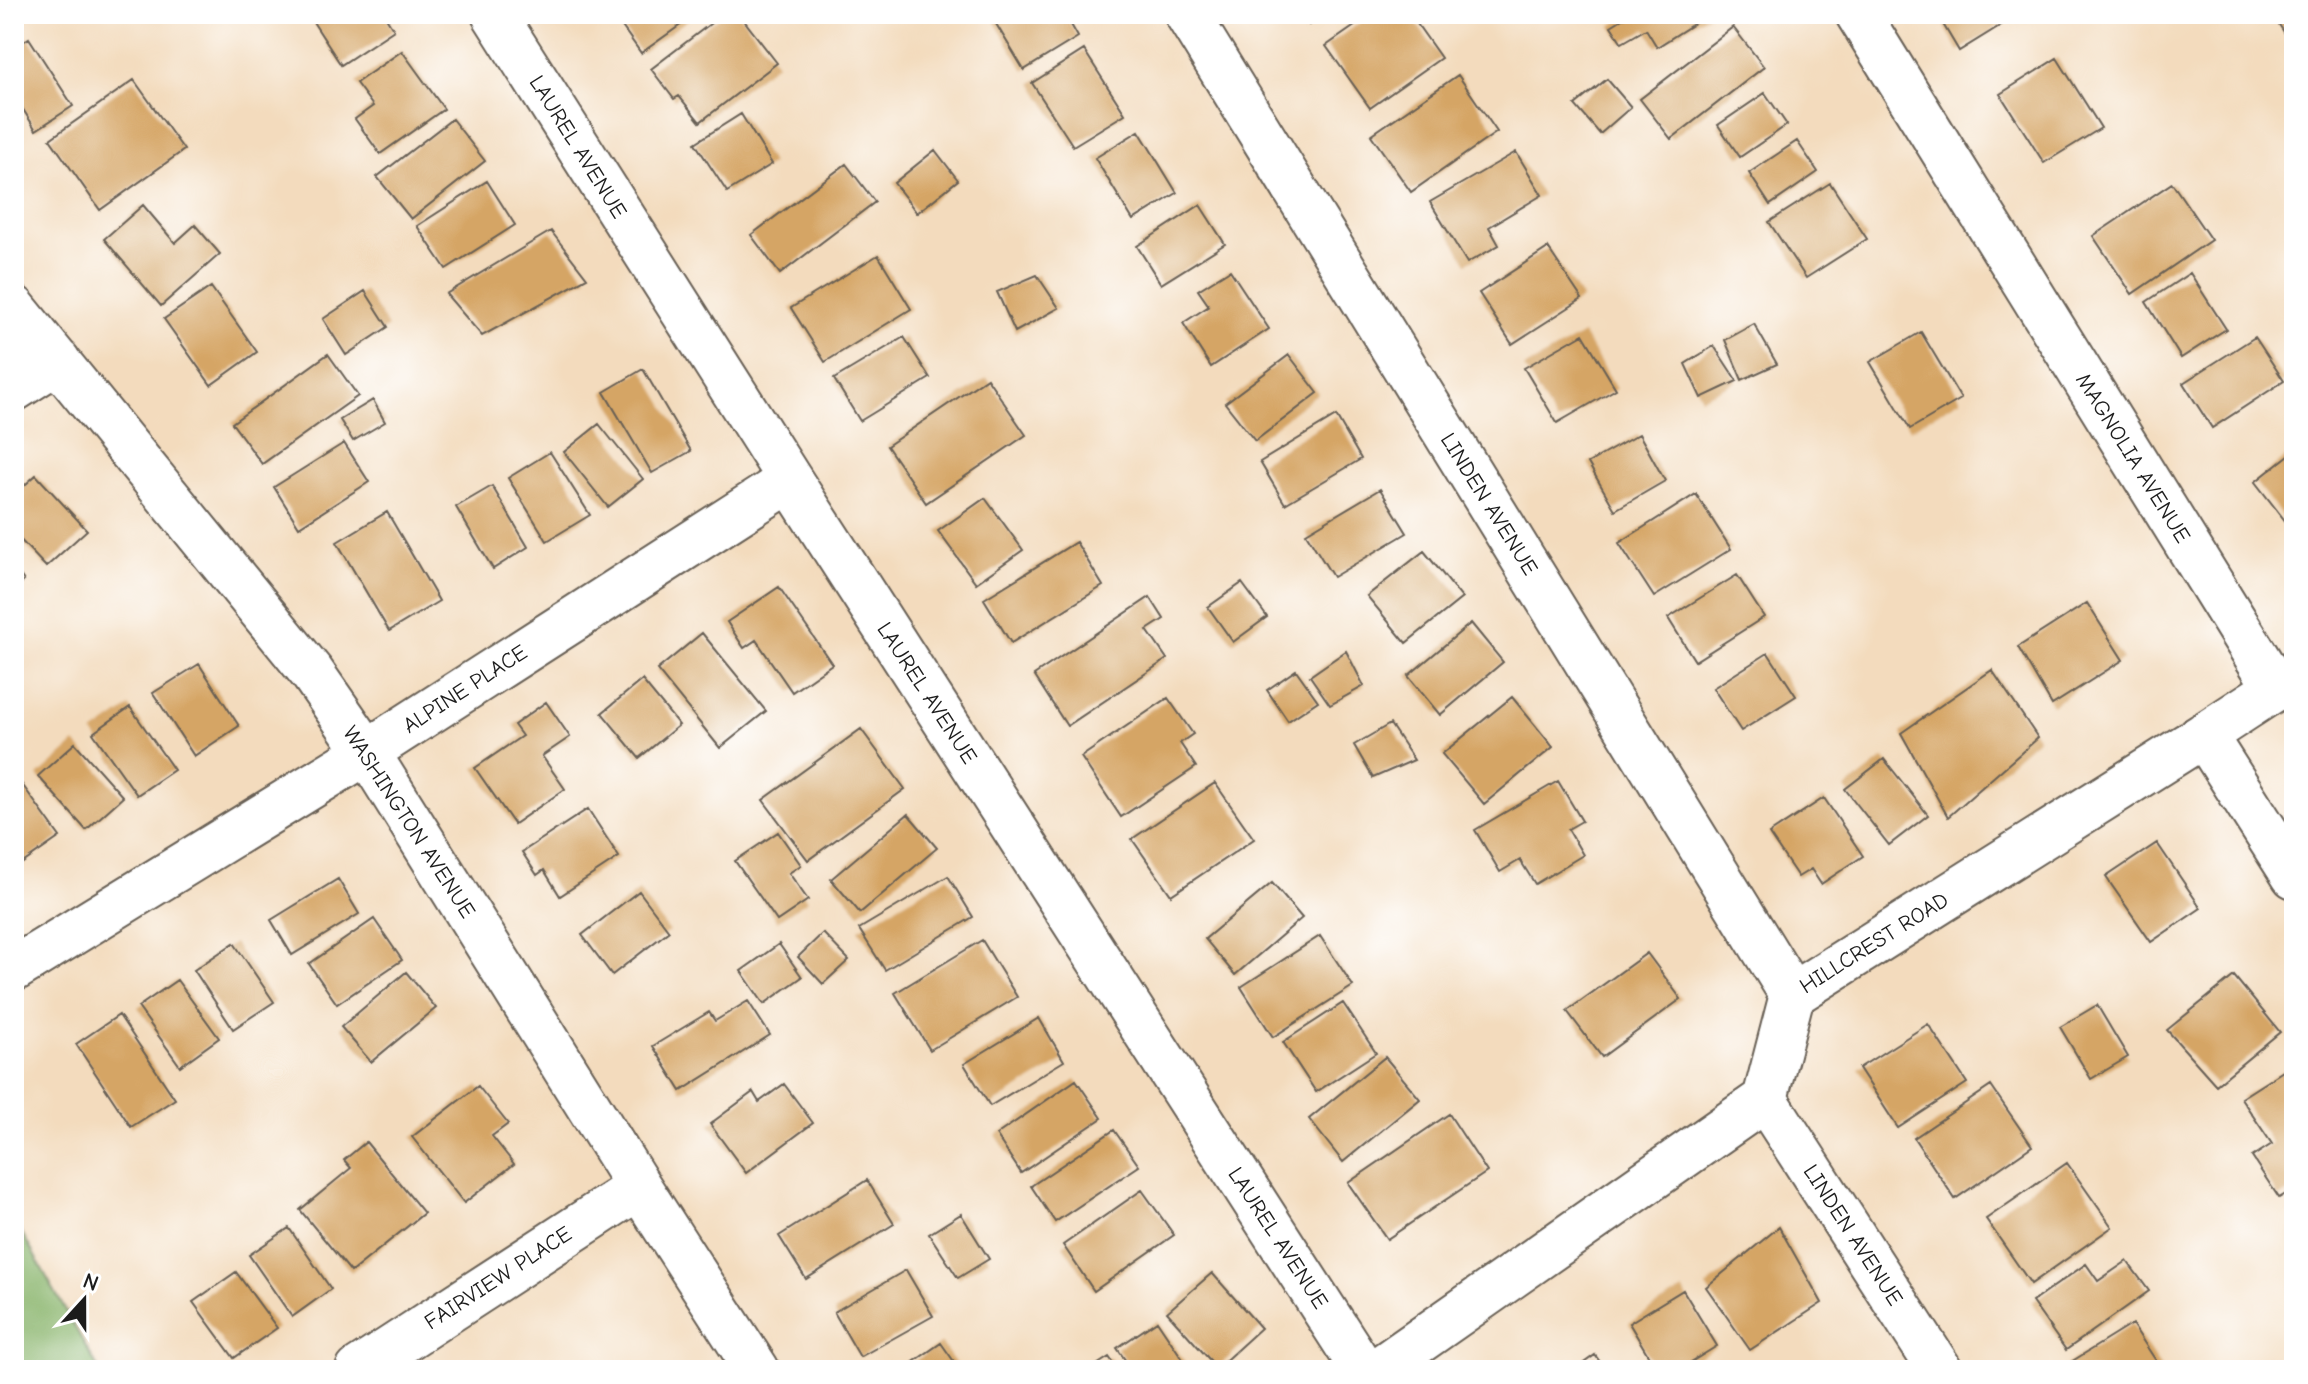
<svg xmlns="http://www.w3.org/2000/svg" width="2308" height="1384" viewBox="0 0 2308 1384" font-family="'Comic Neue',sans-serif">
<style>
.forest{fill:#8bb66e;stroke:#546945;stroke-width:2}
.building{fill:#d5a565}
.lines{fill:none;stroke-linecap:round;stroke-linejoin:round}
.minor-casing{stroke:#675f54;stroke-width:48}
.minor{stroke:#fff;stroke-width:44}
.labels{text-anchor:middle;dominant-baseline:central;stroke-width:7;stroke-linejoin:round;paint-order:stroke}
.street-label{font-size:22px;fill:#1c1c1c;stroke:#fff}
</style>
<rect width="100%" height="100%" fill="#fff"/>
<filter id="ink" filterUnits="userSpaceOnUse"><feTurbulence type="fractalNoise" baseFrequency=".0125" numOctaves="2"/><feDisplacementMap in="SourceGraphic" scale="16" xChannelSelector="R" yChannelSelector="G"/><feConvolveMatrix kernelMatrix="1 2 1 2 8 2 1 2 1" color-interpolation-filters="sRGB"/></filter>
<filter id="wash" filterUnits="userSpaceOnUse"><feTurbulence type="fractalNoise" baseFrequency=".006" numOctaves="4" result="noise"/><feDisplacementMap in="SourceGraphic" scale="32" xChannelSelector="R" yChannelSelector="G"/><feGaussianBlur stdDeviation="1.8" result="paint"/><feColorMatrix in="noise" values="0 0 0 0 0 0 0 0 0 0 0 0 0 0 0 0 0 1.4 0 .05"/><feComposite in="paint" operator="in"/></filter>
<g filter="url(#wash)">
<rect width="100%" height="100%" fill="#f3dbbd"/>
<path class="forest" d="M14,1219L99,1370H14Z"/>
<g id="blocks">
<path class="building" d="M308,14H384L394,30L341,65Z
M613,14H696L641,53Z
M723,14H739L777,63L700,122L679,96L674,99L651,69Z
M990,14H1065L1078,37L1024,70Z
M1302,14H1327L1309,25Z
M1372,14H1410L1441,58L1370,108L1326,46Z
M1626,14H1709L1657,47L1646,29L1622,43L1611,26L1627,16Z
M1937,14H2001L2006,22L1959,51Z
M2272,14H2294V47Z
M1733,27L1764,67L1671,139L1640,99Z
M29,38L73,106L36,130L14,95V48Z
M1084,50L1125,114L1073,146L1032,83Z
M402,51L444,109L380,154L355,119L373,106L356,83Z
M2057,58L2101,128L2044,163L2000,94Z
M1458,75L1497,132L1411,192L1371,135Z
M1607,79L1631,107L1600,134L1575,105Z
M134,80L184,150L100,210L50,139Z
M1765,93L1787,125L1740,157L1718,125Z
M741,114L772,164L727,192L695,143Z
M452,119L485,161L411,219L377,177Z
M1139,131L1177,193L1133,220L1095,158Z
M1797,141L1818,172L1770,205L1749,173Z
M935,150L958,180L917,213L894,183Z
M1516,152L1542,195L1489,227L1499,245L1467,263L1430,202Z
M846,164L875,202L780,274L751,235Z
M487,181L515,225L446,269L417,226Z
M1830,183L1867,239L1806,278L1769,222Z
M2172,183L2211,240L2132,294L2093,236Z
M143,205L175,243L195,225L220,254L161,306L104,239Z
M1200,205L1225,244L1161,284L1137,246Z
M551,231L587,278L482,336L446,294Z
M1548,248L1582,299L1512,344L1479,293Z
M878,255L911,309L825,362L791,308Z
M1230,270L1269,329L1211,367L1183,323L1209,306L1198,290Z
M2190,273L2226,329L2181,358L2146,302Z
M1037,275L1059,308L1015,332L997,292Z
M211,287L257,352L211,385L164,319Z
M365,291L388,327L346,355L323,319Z
M1754,324L1777,364L1742,380L1725,340Z
M1921,332L1961,399L1910,429L1870,362Z
M1583,334L1616,389L1557,423L1524,368Z
M904,337L930,378L860,421L834,379Z
M2255,337L2284,381L2212,428L2183,383Z
M1714,346L1737,381L1701,398L1685,364Z
M328,354L358,396L262,464L232,423Z
M1289,355L1318,393L1255,441L1225,403Z
M643,369L691,451L652,473L604,392Z
M987,378L1026,435L926,503L887,446Z
M373,400L385,422L353,441L340,420Z
M1336,416L1361,459L1285,504L1260,462Z
M599,424L643,479L608,507L564,452Z
M1639,434L1665,481L1615,510L1588,463Z
M344,443L369,482L299,527L274,487Z
M2294,451V524L2290,527L2255,482Z
M550,452L590,515L547,541L508,478Z
M36,475L87,530L46,567L14,533V495Z
M492,486L528,547L493,569L456,507Z
M1380,489L1407,533L1333,577L1306,533Z
M1696,494L1731,549L1654,597L1619,543Z
M985,498L1023,550L976,583L938,531Z
M387,512L439,601L389,631L337,542Z
M1076,542L1103,586L1011,643L984,599Z
M1424,551L1462,598L1406,643L1367,596Z
M14,566L24,581L14,589Z
M1737,575L1764,617L1695,661L1668,618Z
M1242,583L1267,617L1233,642L1208,607Z
M779,587L832,664L792,692L756,640L744,648L727,622Z
M1150,597L1164,619L1147,630L1167,659L1067,726L1034,675Z
M2087,603L2123,660L2052,705L2018,647Z
M1471,623L1503,662L1440,715L1408,676Z
M702,633L766,711L720,748L657,670Z
M1346,651L1364,686L1330,705L1310,676Z
M1768,653L1796,696L1741,731L1713,688Z
M199,664L239,726L194,756L153,693Z
M1296,670L1318,701L1288,721L1267,690Z
M1992,670L2038,738L1948,817L1901,733Z
M642,680L679,725L639,758L602,713Z
M1512,697L1553,747L1484,804L1442,754Z
M1168,698L1193,734L1180,743L1196,767L1121,817L1081,757Z
M546,702L570,737L542,756L565,789L514,824L475,768L522,736L514,725Z
M130,707L174,770L137,795L93,733Z
M1390,724L1414,760L1373,778L1354,745Z
M861,729L905,789L808,860L763,800Z
M75,743L123,797L86,830L38,776Z
M1884,759L1928,815L1889,845L1845,789Z
M16,776L60,837L14,869V778Z
M1558,781L1582,821L1568,829L1583,855L1535,884L1520,860L1500,872L1475,830Z
M1215,783L1254,839L1171,895L1132,839Z
M1824,798L1863,856L1821,884L1811,869L1798,877L1769,834Z
M588,809L619,857L560,896L544,870L537,875L522,852Z
M908,814L937,848L860,913L831,879Z
M778,832L801,865L789,873L808,900L777,921L735,861Z
M2157,843L2201,908L2151,942L2106,877Z
M948,876L973,917L885,970L859,929Z
M338,879L359,914L292,955L271,920Z
M1272,883L1302,918L1235,975L1205,939Z
M639,891L669,931L612,975L582,935Z
M374,919L402,960L337,1004L309,964Z
M823,933L849,960L823,984L798,957Z
M1320,936L1353,986L1273,1037L1241,987Z
M982,940L1017,997L930,1050L895,993Z
M234,943L274,1002L233,1029L194,970Z
M779,944L802,977L764,1004L741,971Z
M1647,953L1681,999L1602,1057L1567,1011Z
M406,972L436,1008L371,1062L341,1027Z
M2234,976L2280,1032L2216,1085L2167,1030Z
M177,980L219,1038L180,1066L138,1007Z
M748,1001L770,1035L681,1091L653,1046L709,1012L715,1021Z
M1343,1003L1376,1053L1316,1092L1283,1042Z
M2097,1005L2128,1057L2091,1079L2060,1027Z
M119,1015L175,1099L131,1127L76,1044Z
M1039,1018L1064,1061L990,1106L964,1064Z
M1928,1024L1967,1083L1898,1128L1859,1068Z
M1385,1057L1420,1099L1343,1162L1309,1119Z
M2294,1064V1189L2279,1198L2252,1157L2272,1144L2241,1098Z
M1076,1080L1102,1118L1021,1173L996,1135Z
M784,1084L813,1123L746,1173L710,1124L753,1092L759,1102Z
M478,1086L508,1124L492,1136L514,1164L464,1203L412,1137Z
M1991,1086L2032,1146L1955,1199L1914,1138Z
M1449,1114L1487,1172L1387,1239L1348,1183Z
M1114,1130L1139,1166L1055,1222L1031,1186Z
M366,1142L424,1213L351,1272L300,1210L351,1168L344,1160Z
M2067,1163L2112,1227L2031,1284L1986,1219Z
M867,1180L894,1224L806,1279L779,1236Z
M1142,1190L1174,1235L1094,1291L1063,1245Z
M961,1214L989,1259L958,1278L929,1234Z
M1779,1227L1822,1303L1750,1350L1706,1287Z
M289,1228L331,1289L292,1317L249,1255Z
M2127,1261L2149,1291L2066,1350L2032,1302L2086,1264L2098,1281Z
M906,1270L933,1316L860,1357L834,1312Z
M236,1272L277,1328L234,1358L193,1302Z
M1212,1273L1261,1328L1217,1368L1167,1312Z
M1683,1290L1717,1346L1678,1370H1657L1629,1323Z
M1157,1321L1190,1370H1132L1117,1348Z
M2132,1324L2162,1370H2069L2066,1365Z
M941,1343L960,1370H902Z
M1595,1355L1606,1370H1574Z
M1109,1357L1118,1370H1089Z"/>
</g>
</g>
<g filter="url(#ink)">
<use href="#blocks" fill-opacity="0" stroke="#675f54" stroke-width="2"/>
<g class="lines">
<defs>
<path id="minor" d="M494,14L790,480L1363,1370
M1187,14L1792,995
M1858,14L2276,688L2204,735L2294,876
M14,308L312,673L367,752L639,1187L757,1370
M14,389L58,361
M14,969L367,752L790,480
M1765,1099L1940,1370
M358,1370L639,1187
M1378,1370L1765,1099L1792,995L2204,735"/>
</defs>
<use href="#minor" class="minor-casing"/>
<use href="#minor" class="minor"/>
</g>
</g>
<g class="labels">
<g class="street-label">
<text transform="translate(578 147) rotate(58)">LAUREL AVENUE</text>
<text transform="translate(2133 458) rotate(58)">MAGNOLIA AVENUE</text>
<text transform="translate(1489 504) rotate(58)">LINDEN AVENUE</text>
<text transform="translate(465 689) rotate(-33)">ALPINE PLACE</text>
<text transform="translate(927 693) rotate(57)">LAUREL AVENUE</text>
<text transform="translate(409 822) rotate(57)">WASHINGTON AVENUE</text>
<text transform="translate(1874 943) rotate(-32)">HILLCREST ROAD</text>
<text transform="translate(1853 1235) rotate(57)">LINDEN AVENUE</text>
<text transform="translate(1278 1238) rotate(57)">LAUREL AVENUE</text>
<text transform="translate(498 1278) rotate(-33)">FAIRVIEW PLACE</text>
</g>
</g>
<rect width="2308" height="1384" fill="none" stroke="#fff" stroke-width="48"/>
<g transform="translate(84 1300) rotate(21)" stroke="#ffffff" stroke-width="6" paint-order="stroke">
<path d="M0-6L14 30L0 20L-14 30Z" fill="#1c1c1c"/>
<text y="-12" font-size="22" font-weight="bold" text-anchor="middle" fill="#1c1c1c">N</text>
</g>
</svg>
